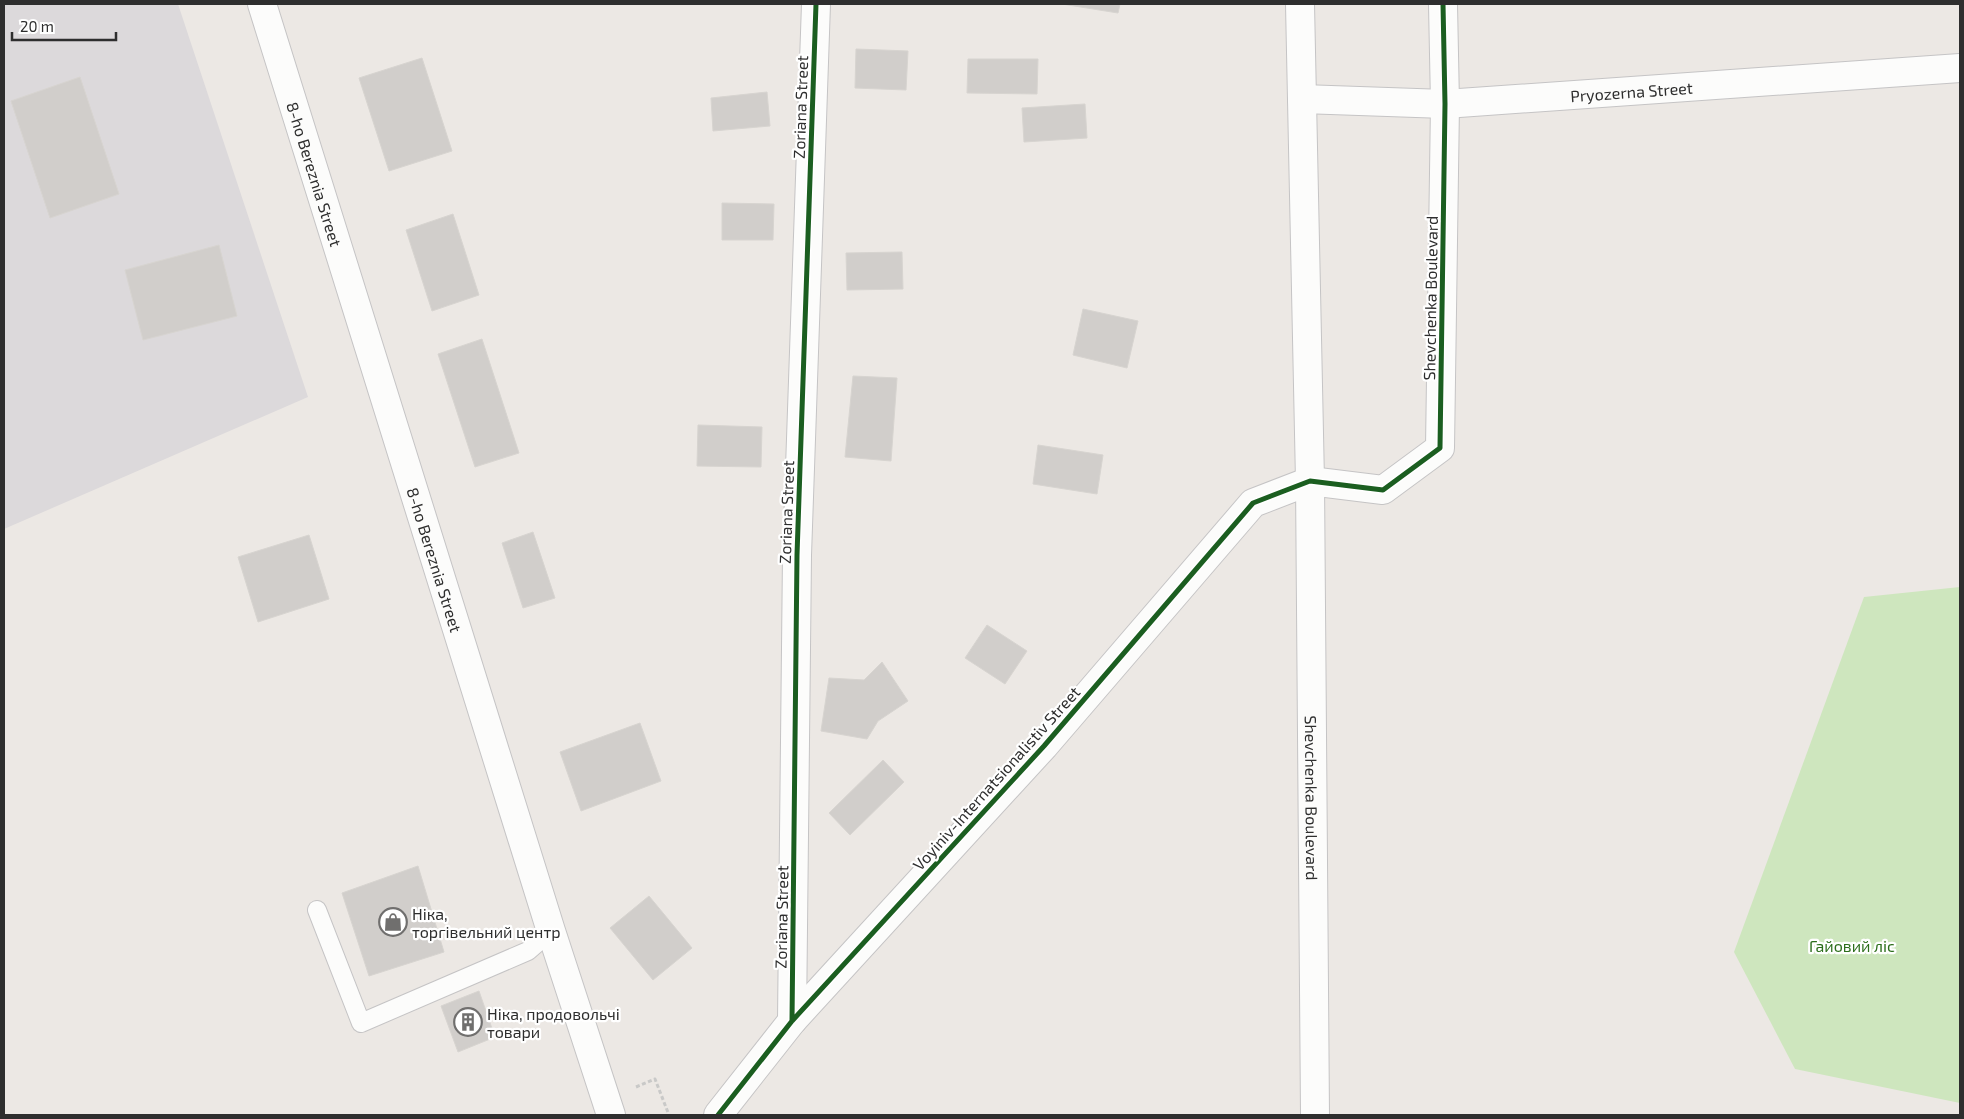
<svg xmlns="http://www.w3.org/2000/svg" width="1964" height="1119" viewBox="0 0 1964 1119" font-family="'Exo 2',sans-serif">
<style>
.industrial{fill:#dcd9db}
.green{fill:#cee6be}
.building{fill:#d1cecb;stroke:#d7d4d0}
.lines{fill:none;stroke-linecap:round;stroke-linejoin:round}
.lane-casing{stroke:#c5c4c5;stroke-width:20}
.street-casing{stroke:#c5c4c5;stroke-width:30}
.secondary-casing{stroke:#c5c4c5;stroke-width:30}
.path{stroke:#c9c9c8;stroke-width:3;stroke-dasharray:4 2.5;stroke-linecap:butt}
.lane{stroke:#fcfcfb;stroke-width:18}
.street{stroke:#fcfcfb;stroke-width:28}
.secondary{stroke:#fcfcfb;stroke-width:28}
.cycleway-casing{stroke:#fff;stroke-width:8}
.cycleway{stroke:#1b5e20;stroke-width:5}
.labels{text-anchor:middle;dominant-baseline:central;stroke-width:4.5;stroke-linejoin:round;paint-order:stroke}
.street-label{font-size:16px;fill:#2e2e2e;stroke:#fff}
.poi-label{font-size:16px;fill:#2e2e2e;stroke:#fff;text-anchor:start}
.park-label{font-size:16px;fill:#2c6e1b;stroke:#fff}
</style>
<rect width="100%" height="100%" fill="#ece8e4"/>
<path class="industrial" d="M4,4H178L308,397L4,529Z"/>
<path class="green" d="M1960,587V1103L1795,1069L1734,952L1864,597Z"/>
<path class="building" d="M1062,4H1120L1118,13Z
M856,49L908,51L906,90L855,88Z
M422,58L452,151L389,171L359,78Z
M968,59H1038L1037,94L967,93Z
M80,77L119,194L50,218L11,101Z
M767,92L770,126L713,131L711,98Z
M1085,104L1087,138L1024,142L1022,108Z
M722,203L774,204L773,240H722Z
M453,214L479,295L432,311L406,230Z
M219,245L237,316L143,340L125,270Z
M902,252L903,289L847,290L846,253Z
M1083,309L1138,321L1127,368L1073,355Z
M482,339L519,453L475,467L438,354Z
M853,376L897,378L891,461L845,457Z
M698,425L762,427L761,467L697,466Z
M1038,445L1103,455L1097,494L1033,484Z
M533,532L555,598L523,608L502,543Z
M309,535L329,599L258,622L238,557Z
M987,625L1027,651L1005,684L965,658Z
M882,662L908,701L878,721L867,739L821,731L829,678L864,680Z
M640,723L661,781L581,811L560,752Z
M883,760L904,782L850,835L829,813Z
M418,866L444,952L369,976L342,893Z
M649,896L692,948L653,980L610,928Z
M479,991L495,1037L458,1052L441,1006Z"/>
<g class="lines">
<defs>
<path id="lane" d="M317,910L361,1023L528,951L551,931"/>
<g id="street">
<path id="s1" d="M1302,99L1445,104L1960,68"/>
<path d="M792,1021L797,555L816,4"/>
</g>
<g id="secondary">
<path id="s2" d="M262,4L551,931L611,1115"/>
<path id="s3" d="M1300,4L1310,481L1315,1115"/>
<path d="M718,1115L792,1021L1044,746L1253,503L1310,481L1383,490L1440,448L1445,104L1443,4"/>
</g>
</defs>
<use href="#lane" class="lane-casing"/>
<use href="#street" class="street-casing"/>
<use href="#secondary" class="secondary-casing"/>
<path class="path" d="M636,1087L655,1079L669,1115"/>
<use href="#lane" class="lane"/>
<use href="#street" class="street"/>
<use href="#secondary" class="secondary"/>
<defs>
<path id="cycleway" d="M792,1021L797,555L816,4
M718,1115L792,1021L1044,746L1253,503L1310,481L1383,490L1440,448L1445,104L1443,4"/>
</defs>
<use href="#cycleway" class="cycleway-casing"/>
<use href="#cycleway" class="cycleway"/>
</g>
<defs>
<symbol id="shop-ring" viewBox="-11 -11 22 22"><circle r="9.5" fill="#fff" stroke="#706f6e" stroke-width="1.5"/><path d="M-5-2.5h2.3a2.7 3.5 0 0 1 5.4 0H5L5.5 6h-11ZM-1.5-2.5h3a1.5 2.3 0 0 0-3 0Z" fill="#706f6e"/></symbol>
<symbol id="building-ring" viewBox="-11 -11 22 22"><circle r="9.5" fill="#fff" stroke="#706f6e" stroke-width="1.5"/><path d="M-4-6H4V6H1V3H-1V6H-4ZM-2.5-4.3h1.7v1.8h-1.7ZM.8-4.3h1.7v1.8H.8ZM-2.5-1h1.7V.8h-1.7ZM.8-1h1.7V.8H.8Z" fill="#706f6e"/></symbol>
</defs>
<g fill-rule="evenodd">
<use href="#shop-ring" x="377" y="906" width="32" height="32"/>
<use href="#building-ring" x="452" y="1006" width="32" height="32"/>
</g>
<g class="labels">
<g class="street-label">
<text stroke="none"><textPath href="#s1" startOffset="330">Pryozerna Street</textPath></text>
<text transform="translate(800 107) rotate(-88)">Zoriana Street</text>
<text stroke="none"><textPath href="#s2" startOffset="178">8-ho Bereznia Street</textPath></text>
<text transform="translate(1430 298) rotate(-89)">Shevchenka Boulevard</text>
<text transform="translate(786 512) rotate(-88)">Zoriana Street</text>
<text stroke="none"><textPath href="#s2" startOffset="582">8-ho Bereznia Street</textPath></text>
<text transform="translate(996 778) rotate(-48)">Voyiniv-Internatsionalistiv Street</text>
<text stroke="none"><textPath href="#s3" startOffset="794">Shevchenka Boulevard</textPath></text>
<text transform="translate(781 917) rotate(-89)">Zoriana Street</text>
</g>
<g class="poi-label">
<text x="412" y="913">Ніка,<tspan x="412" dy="18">торгівельний центр</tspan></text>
<text x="487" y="1013">Ніка, продовольчі<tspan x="487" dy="18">товари</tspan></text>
</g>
<g class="park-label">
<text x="1852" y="945">Гайовий ліс</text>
</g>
</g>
<rect width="1964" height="1119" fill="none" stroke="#2e2e2e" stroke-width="10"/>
<path d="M12 32v8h104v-8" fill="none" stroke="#2e2e2e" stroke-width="2.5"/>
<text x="20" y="32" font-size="15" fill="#2e2e2e" stroke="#ffffff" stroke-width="4" paint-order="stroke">20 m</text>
</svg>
